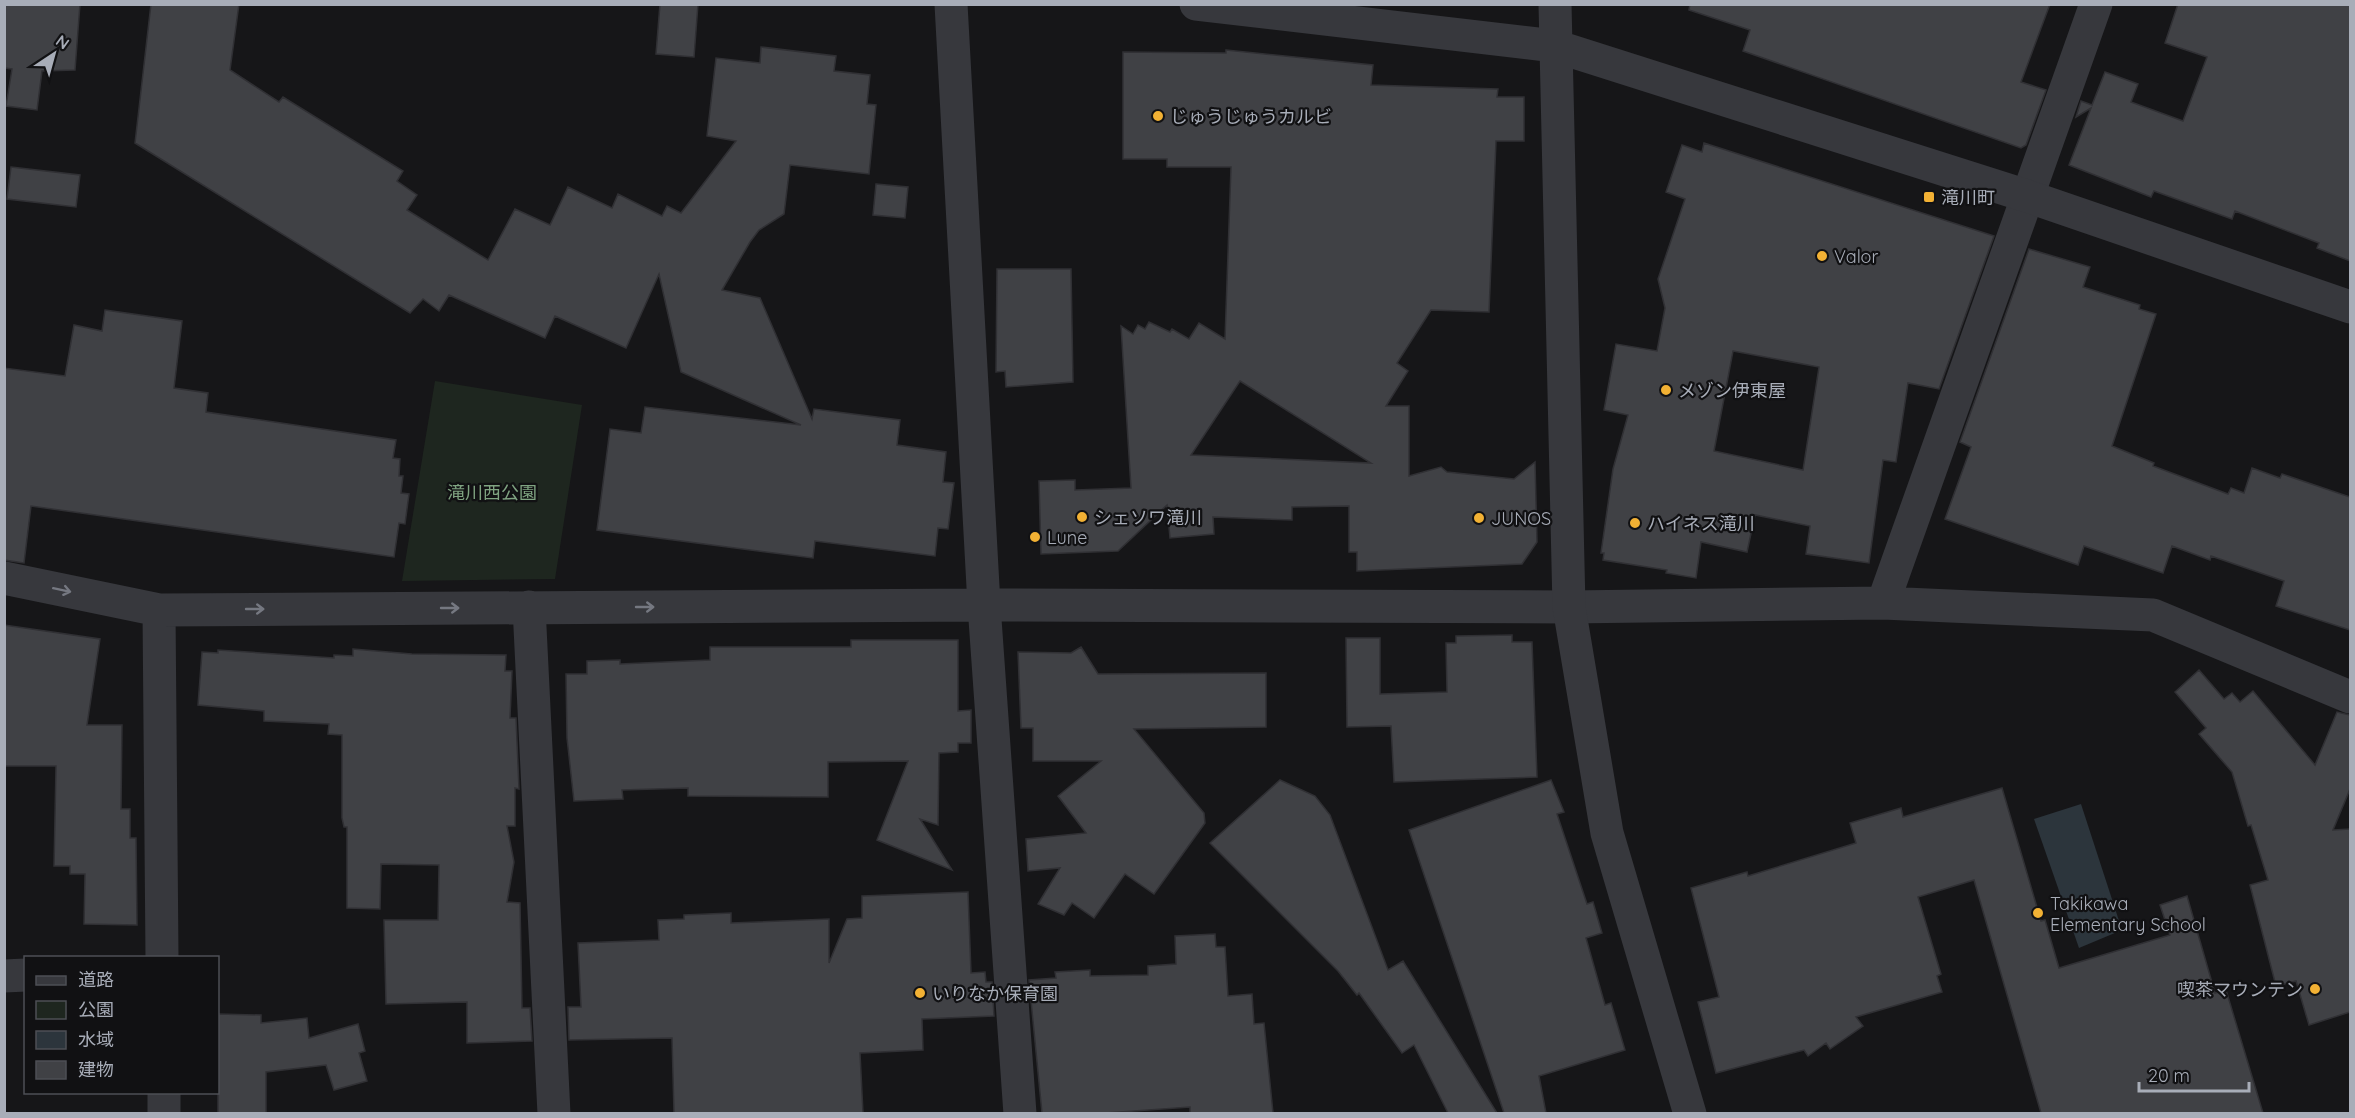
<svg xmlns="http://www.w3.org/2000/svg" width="2355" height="1118" viewBox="0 0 2355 1118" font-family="Quicksand,'Noto Sans JP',sans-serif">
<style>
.green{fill:#1e261f}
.water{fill:#2c353c}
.building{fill:#404145;stroke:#303034;stroke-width:1.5;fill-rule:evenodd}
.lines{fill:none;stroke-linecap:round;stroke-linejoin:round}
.minor{stroke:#37383d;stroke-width:33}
.tertiary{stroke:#37383d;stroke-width:33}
.oneway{stroke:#757881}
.poi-dot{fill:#f2b134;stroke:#111113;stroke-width:2}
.labels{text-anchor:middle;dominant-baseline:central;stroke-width:4.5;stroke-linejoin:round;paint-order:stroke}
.poi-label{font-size:18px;fill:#a8adb8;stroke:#111113;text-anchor:start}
.park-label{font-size:18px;fill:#7fa381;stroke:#111113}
</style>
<rect width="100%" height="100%" fill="#161618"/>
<path class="green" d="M435,381L582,405L555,579L402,581Z"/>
<path class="water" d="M2081,804L2122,930L2079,948L2034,819Z"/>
<path class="building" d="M4,4H80L75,70L42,71L37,110L6,106L12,69L4,68Z
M151,4H239L230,70L279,102L283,97L403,171L397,181L417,195L407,210L488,260L515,209L550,225L568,187L612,208L618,194L662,216L667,206L681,213L736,141L707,136L716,58L760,63L761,47L836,56L834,71L870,75L867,104L876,105L869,174L790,165L784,214L759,230L750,242L722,290L760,298L812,419L814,409L900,420L897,445L946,452L943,482L954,483L948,529L938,528L935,556L815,541L813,558L597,530L610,429L641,433L645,407L801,425L681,372L659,274L626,348L555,316L545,338L449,295L439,311L423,299L410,313L135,143Z
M660,4H698L694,57L656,54Z
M1690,4H2050L2021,82L2046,90L2026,145L2021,148L1743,51L1750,30L1689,10Z
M2178,4H2350V261L2317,248L2319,243L2235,211L2232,219L2154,191L2151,197L2069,165L2091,108L2076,117L2081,101L2092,105L2105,72L2138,84L2131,102L2183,121L2207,57L2165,43Z
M1226,50L1373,65L1371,85L1498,89L1497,97H1524V141H1496L1489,312L1431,310L1397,363L1408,371L1386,406H1409V476L1441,467L1447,472L1514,479L1535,462L1537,542L1522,564L1357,571V552H1349V506L1292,507V520L1213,517L1214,534L1170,538L1167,505L1118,551L1041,554L1039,481L1075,480V490L1131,488L1121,326L1133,334L1138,325L1145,329L1149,322L1170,332L1172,329L1189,339L1199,323L1225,339L1231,167H1167V159H1123V52L1226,53ZM1240,381L1371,463L1191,455Z
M1704,143L1994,236L1939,389L1908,383L1896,462L1883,460L1869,563L1806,554L1810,526L1755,515L1747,552L1701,542L1696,578L1666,573L1667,570L1603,560L1604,553H1601L1613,469L1628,415L1604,410L1616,344L1657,351L1665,308L1658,279L1685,199L1666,192L1682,145L1702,152ZM1733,351L1819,367L1803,470L1714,451Z
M11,167L80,175L76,207L7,199Z
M876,184L908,187L905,218L873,215Z
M2029,249L2090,267L2083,287L2140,305L2139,309L2156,314L2112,446L2154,463L2153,466L2228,494L2231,488L2244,493L2252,468L2280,478L2282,474L2350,497V630L2276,606L2284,581L2211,556L2210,560L2172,546L2163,573L2084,546L2078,565L1945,519L1971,447L1960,442Z
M997,269H1071L1073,382L1006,387L1005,371L996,372Z
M105,310L182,321L174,388L208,393L206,412L396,440L393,458L400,459L399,476H403L401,493L409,494L405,524L399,523L394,557L31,506L24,563L4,560V368L65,376L74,325L102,331Z
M4,625L100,639L87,725H122L121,809H130V838H136L137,925L84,924L85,874H70V866H54L56,766H4Z
M1512,635V642H1532L1537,777L1394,782L1391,726L1347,727L1346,638H1380V694L1447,692L1446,643H1456V636Z
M851,640H958V711L971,710V743H958V752L939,753L938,825L920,819L952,870L877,840L908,761L828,762V797L688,796V788L622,790L623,799L574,801L567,738L566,674H587V661L620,660V664L710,660V647H851Z
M1081,647L1098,674L1266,673V727L1134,729L1204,813L1205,823L1154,894L1125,874L1094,918L1072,903L1064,915L1038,904L1060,868L1028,871L1026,839L1086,833L1058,796L1101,761H1033V728H1021L1018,652L1071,653Z
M353,649L412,654L506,655L505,671H512L510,718H516L519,789L515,788V826H507L514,862L507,902L520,903L522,1008H530L532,1041L467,1043V1002L386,1004L384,920H438L439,865L381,864L380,909L347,908V827H344L342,818V735L328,734L329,724L264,721V711L198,705L202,652L218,653V650L334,658V655L353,656Z
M2199,670L2224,699L2232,693L2240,702L2253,691L2315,765L2337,712L2350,715V789L2333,830L2350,829V1012L2309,1025L2296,981L2276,986L2250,885L2268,880L2251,825L2248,826L2232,772L2199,734L2206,728L2175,692Z
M1280,780L1315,796L1330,815L1388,970L1403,961L1497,1113H1448L1414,1045L1402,1053L1359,993L1357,995L1338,971L1210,843Z
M1551,780L1564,812L1557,814L1587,904L1593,902L1602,933L1586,938L1605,1005L1611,1003L1625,1050L1539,1076L1546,1113H1504L1409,830Z
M2002,788L2041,921L2045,920L2059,968L2170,935L2160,905L2187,896L2215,993L2226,990L2263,1113H2041L1974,880L1918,897L1941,974L1937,976L1942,992L1856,1017L1863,1026L1830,1049L1826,1043L1808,1056L1804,1050L1716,1073L1698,1002L1719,997L1691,888L1747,872L1748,876L1856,843L1850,823L1901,808L1903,817Z
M968,892L971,973L985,972L986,982H992L994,1016L922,1019L923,1050L860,1053L863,1113H674L672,1038L569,1040L568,1007H581L578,943L659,940L658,920L684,919V915L731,913V923L829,919V963L847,919L862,918V896Z
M1215,934L1216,947H1225L1228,996L1252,994L1254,1024L1264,1023L1273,1113H1190V1107L1106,1113H1042L1029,980L1056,978L1055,972L1090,970V976L1148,975V966L1176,964L1175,936Z
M218,1014L261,1015V1023L307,1018L309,1038L358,1024L365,1051L359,1053L367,1081L334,1090L326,1065L266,1072V1113H218Z"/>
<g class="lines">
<path class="minor" d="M951,4L984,605L1020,1114
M4,578L159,610L984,605L1569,607L1883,603L2153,615L2350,697
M1883,603L2096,4
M529,607L554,1114
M159,610L162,958
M4,976L26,975
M164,1092V1114"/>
<path class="tertiary" d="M1196,4L1555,46L2027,196L2350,307
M1555,4L1569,607L1607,833L1690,1114"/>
</g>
<defs><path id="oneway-shaft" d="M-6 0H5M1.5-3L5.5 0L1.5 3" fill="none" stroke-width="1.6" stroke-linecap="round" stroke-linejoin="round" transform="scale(1.5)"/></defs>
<g class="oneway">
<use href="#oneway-shaft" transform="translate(62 590) rotate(12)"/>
<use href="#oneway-shaft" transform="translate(645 607)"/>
<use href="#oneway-shaft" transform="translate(450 608)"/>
<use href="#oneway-shaft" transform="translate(255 609)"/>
</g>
<g class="poi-dot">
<circle cx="1158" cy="116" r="6"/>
<rect x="1923" y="191" width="12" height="12" rx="3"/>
<circle cx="1822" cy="256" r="6"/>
<circle cx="1666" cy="390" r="6"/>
<circle cx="1082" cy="517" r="6"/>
<circle cx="1479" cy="518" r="6"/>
<circle cx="1635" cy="523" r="6"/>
<circle cx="1035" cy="537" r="6"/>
<circle cx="2038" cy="913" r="6"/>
<circle cx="2315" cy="989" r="6"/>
<circle cx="920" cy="993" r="6"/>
</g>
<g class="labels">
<g class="poi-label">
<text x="1170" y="116">じゅうじゅうカルビ</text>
<text x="1941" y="197">滝川町</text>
<text x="1834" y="256">Valor</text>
<text x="1678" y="390">メゾン伊東屋</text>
<text x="1094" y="517">シェソワ滝川</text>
<text x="1491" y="518">JUNOS</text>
<text x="1647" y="523">ハイネス滝川</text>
<text x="1047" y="537">Lune</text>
<text x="2050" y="903">Takikawa<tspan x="2050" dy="21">Elementary School</tspan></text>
<text x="2303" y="989" text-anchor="end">喫茶マウンテン</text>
<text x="932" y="993">いりなか保育園</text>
</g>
<g class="park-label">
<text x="492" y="492">滝川西公園</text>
</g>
</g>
<rect width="2355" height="1118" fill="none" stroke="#a8adb8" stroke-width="12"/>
<rect x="24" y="956" width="195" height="138" fill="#111113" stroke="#4d4f55" stroke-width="1.5"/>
<rect x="36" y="976" width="30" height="9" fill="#37383d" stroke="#4d4f55" stroke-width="1.5"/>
<text x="78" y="986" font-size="18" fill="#a8adb8">道路</text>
<rect x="36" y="1001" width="30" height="18" fill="#1e261f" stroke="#4d4f55" stroke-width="1.5"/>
<text x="78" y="1016" font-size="18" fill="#a8adb8">公園</text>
<rect x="36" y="1031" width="30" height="18" fill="#2c353c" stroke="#4d4f55" stroke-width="1.5"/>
<text x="78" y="1046" font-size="18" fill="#a8adb8">水域</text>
<rect x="36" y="1061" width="30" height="18" fill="#404145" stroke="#4d4f55" stroke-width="1.5"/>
<text x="78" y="1076" font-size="18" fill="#a8adb8">建物</text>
<g transform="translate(54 54) rotate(36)" stroke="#111113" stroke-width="4.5" paint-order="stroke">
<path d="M0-4.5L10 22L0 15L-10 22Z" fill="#a8adb8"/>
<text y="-9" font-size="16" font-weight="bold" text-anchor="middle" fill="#a8adb8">N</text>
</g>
<path d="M2139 1082v9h110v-9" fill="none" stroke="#a8adb8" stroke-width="3"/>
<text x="2148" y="1082" font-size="18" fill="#a8adb8" stroke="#111113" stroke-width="4.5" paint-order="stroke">20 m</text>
</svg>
